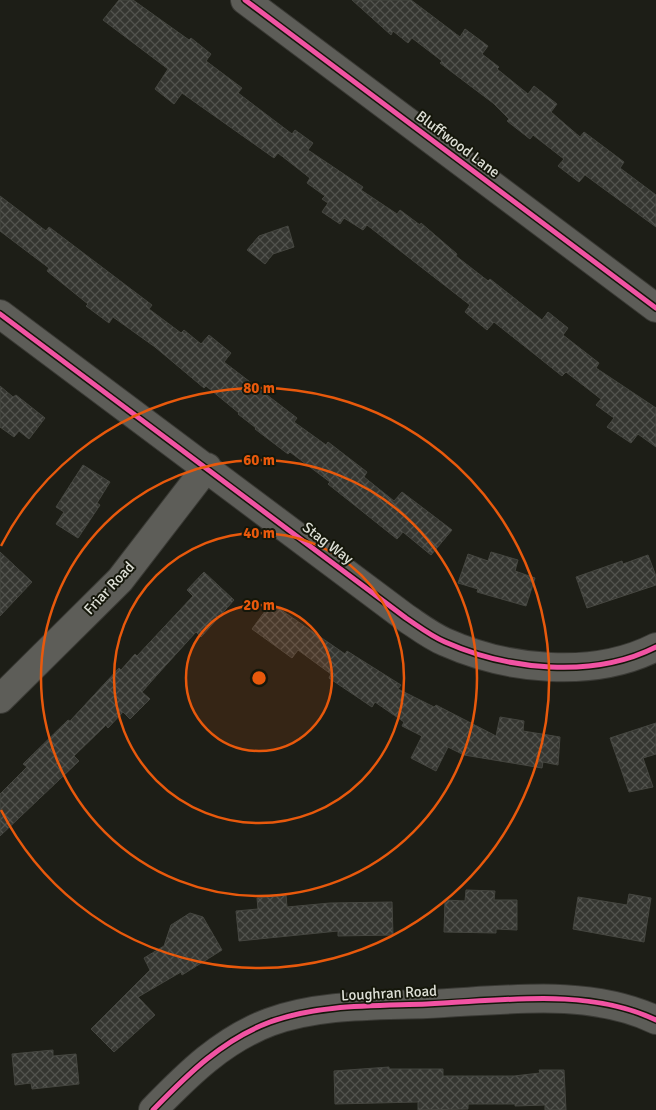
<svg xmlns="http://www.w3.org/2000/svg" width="656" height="1110" viewBox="0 0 656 1110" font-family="Signika,sans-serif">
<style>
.building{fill:url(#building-cross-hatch);stroke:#454640}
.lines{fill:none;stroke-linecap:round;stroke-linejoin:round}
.minor-casing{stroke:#3a3a35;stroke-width:30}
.minor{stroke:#5d5d58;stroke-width:28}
.cycleway-casing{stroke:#15170b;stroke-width:8}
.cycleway{stroke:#f153a3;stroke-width:5}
.ring{fill:none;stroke:#e8590c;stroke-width:2.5}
.labels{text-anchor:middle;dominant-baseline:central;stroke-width:4;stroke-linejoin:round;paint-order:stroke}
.street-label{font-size:15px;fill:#dee0d7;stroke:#15170b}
.centre{fill:#e8590c;stroke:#15170b;stroke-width:2.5}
.ring-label{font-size:15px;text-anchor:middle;font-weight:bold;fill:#e8590c;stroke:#15170b;stroke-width:4;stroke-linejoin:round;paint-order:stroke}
</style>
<defs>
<pattern id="building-cross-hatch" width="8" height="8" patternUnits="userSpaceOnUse" patternTransform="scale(1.25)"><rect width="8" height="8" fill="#353631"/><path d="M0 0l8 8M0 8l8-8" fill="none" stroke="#52534e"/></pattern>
</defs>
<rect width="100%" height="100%" fill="#1d1e17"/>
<path class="building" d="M119,0H133L189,40L191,38L211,54L206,61L242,88L238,93L292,134L295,130L313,143L308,150L363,187L361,190L397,214L400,210L420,225L421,223L457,254L456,256L488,281L490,279L542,320L548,312L568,328L563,335L599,363L596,368L656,408V447L638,434L631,443L607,427L614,418L596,405L601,399L566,372L562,376L494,322L487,330L465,312L470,305L367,225L363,230L344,218L340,224L322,212L328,203L322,199L325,196L307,183L310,178L278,153L274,158L182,93L174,104L155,89L168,69L103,20Z
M352,0H411L460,37L465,29L488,46L482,54L499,67L497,69L528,94L534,86L557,104L551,112L580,137L584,132L624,162L620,168L656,195V227L585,175L579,182L558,166L564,159L533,135L530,139L507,121L509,119L493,103L440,63L442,61L412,38L408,43L393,31L391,35Z
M0,196L46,231L49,227L152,305L149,309L181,333L184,330L201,344L209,335L231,353L224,362L297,418L294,422L326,445L328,442L367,472L364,477L394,501L402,492L452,530L431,555L403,532L397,539L328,484L330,482L290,452L288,454L255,429L256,428L238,414L239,413L206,386L204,388L155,347L113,317L109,323L86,306L88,304L47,271L49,268L0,231Z
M288,226L294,247L273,254L265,264L247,250L259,236Z
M0,386L13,397L16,395L45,418L29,439L19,431L14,437L0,427Z
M83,465L110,482L97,503L100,505L78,538L56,524L64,512L56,507Z
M0,552L32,582L0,616Z
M491,552L518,560L515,571L535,578L526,606L477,592L478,589L458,583L468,554L488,561Z
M648,555L656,576V585L587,608L576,577L622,561L623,564Z
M204,572L234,600L201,637L196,632L157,675L142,692L150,699L130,719L123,712L108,728L106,725L74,756L79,761L0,836V794L27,767L23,764L68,720L70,721L119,668L121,670L135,654L137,656L193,596L187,590Z
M271,603L345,654L347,651L401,685L398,689L434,707L436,705L496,736L500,717L524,721L523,731L560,737L558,765L543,762L542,768L464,755L448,747L436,771L411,758L422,736L402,726L404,722L375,702L372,707L329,678L331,674L298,650L292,658L252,629Z
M656,723V754L643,758L653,787L629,792L610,738Z
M466,890L495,891L494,900H517V930L496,929V933L444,932L445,900L465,901Z
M629,894L651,898L644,942L573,929L578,897L627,905Z
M286,895L287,907L330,903L392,902L393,935L338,936V931L239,941L236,911L258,909L257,898Z
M190,913L203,917L222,950L182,975L181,972L138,997L155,1015L114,1052L91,1029L150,970L144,958L164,946L171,925Z
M53,1050V1056L76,1054L79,1084L32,1089L31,1083L15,1085L12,1054Z
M389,1067V1069H443V1076H514L540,1073L539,1070H564L566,1110H545V1105L515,1106V1104H468V1109L418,1110V1102L335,1104L334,1071Z"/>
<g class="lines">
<defs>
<path id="minor" d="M245,0L656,308
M0,314L406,618C418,626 431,636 445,642C508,670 593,679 656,647
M0,699L120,580L207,467
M153,1110C188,1074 222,1040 270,1022C320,1004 375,1006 427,1004C501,1001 587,987 656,1020"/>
</defs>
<use href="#minor" class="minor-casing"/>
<use href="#minor" class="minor"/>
<defs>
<path id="cycleway" d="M245,0L656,308
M0,314L406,618C418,626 431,636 445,642C508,670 593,679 656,647
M153,1110C188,1074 222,1040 270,1022C320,1004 375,1006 427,1004C501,1001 587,987 656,1020"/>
</defs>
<use href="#cycleway" class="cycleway-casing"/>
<use href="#cycleway" class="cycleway"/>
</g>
<circle cx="259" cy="678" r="73" fill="#e8590c" fill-opacity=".12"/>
<g class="ring">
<circle cx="259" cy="678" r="73"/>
<circle cx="259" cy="678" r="145"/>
<circle cx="259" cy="678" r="218"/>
<path d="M1 546A290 290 0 1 1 1 810"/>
</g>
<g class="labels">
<g class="street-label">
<text transform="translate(458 144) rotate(37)">Bluffwood Lane</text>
<text transform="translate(328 543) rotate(37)">Stag Way</text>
<text transform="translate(109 588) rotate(-47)">Friar Road</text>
<text transform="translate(389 993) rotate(-3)">Loughran Road</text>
</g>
</g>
<circle cx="259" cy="678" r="8" class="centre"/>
<g class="ring-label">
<text x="259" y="393">80 m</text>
<text x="259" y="465">60 m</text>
<text x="259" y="538">40 m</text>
<text x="259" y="610">20 m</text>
</g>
</svg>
